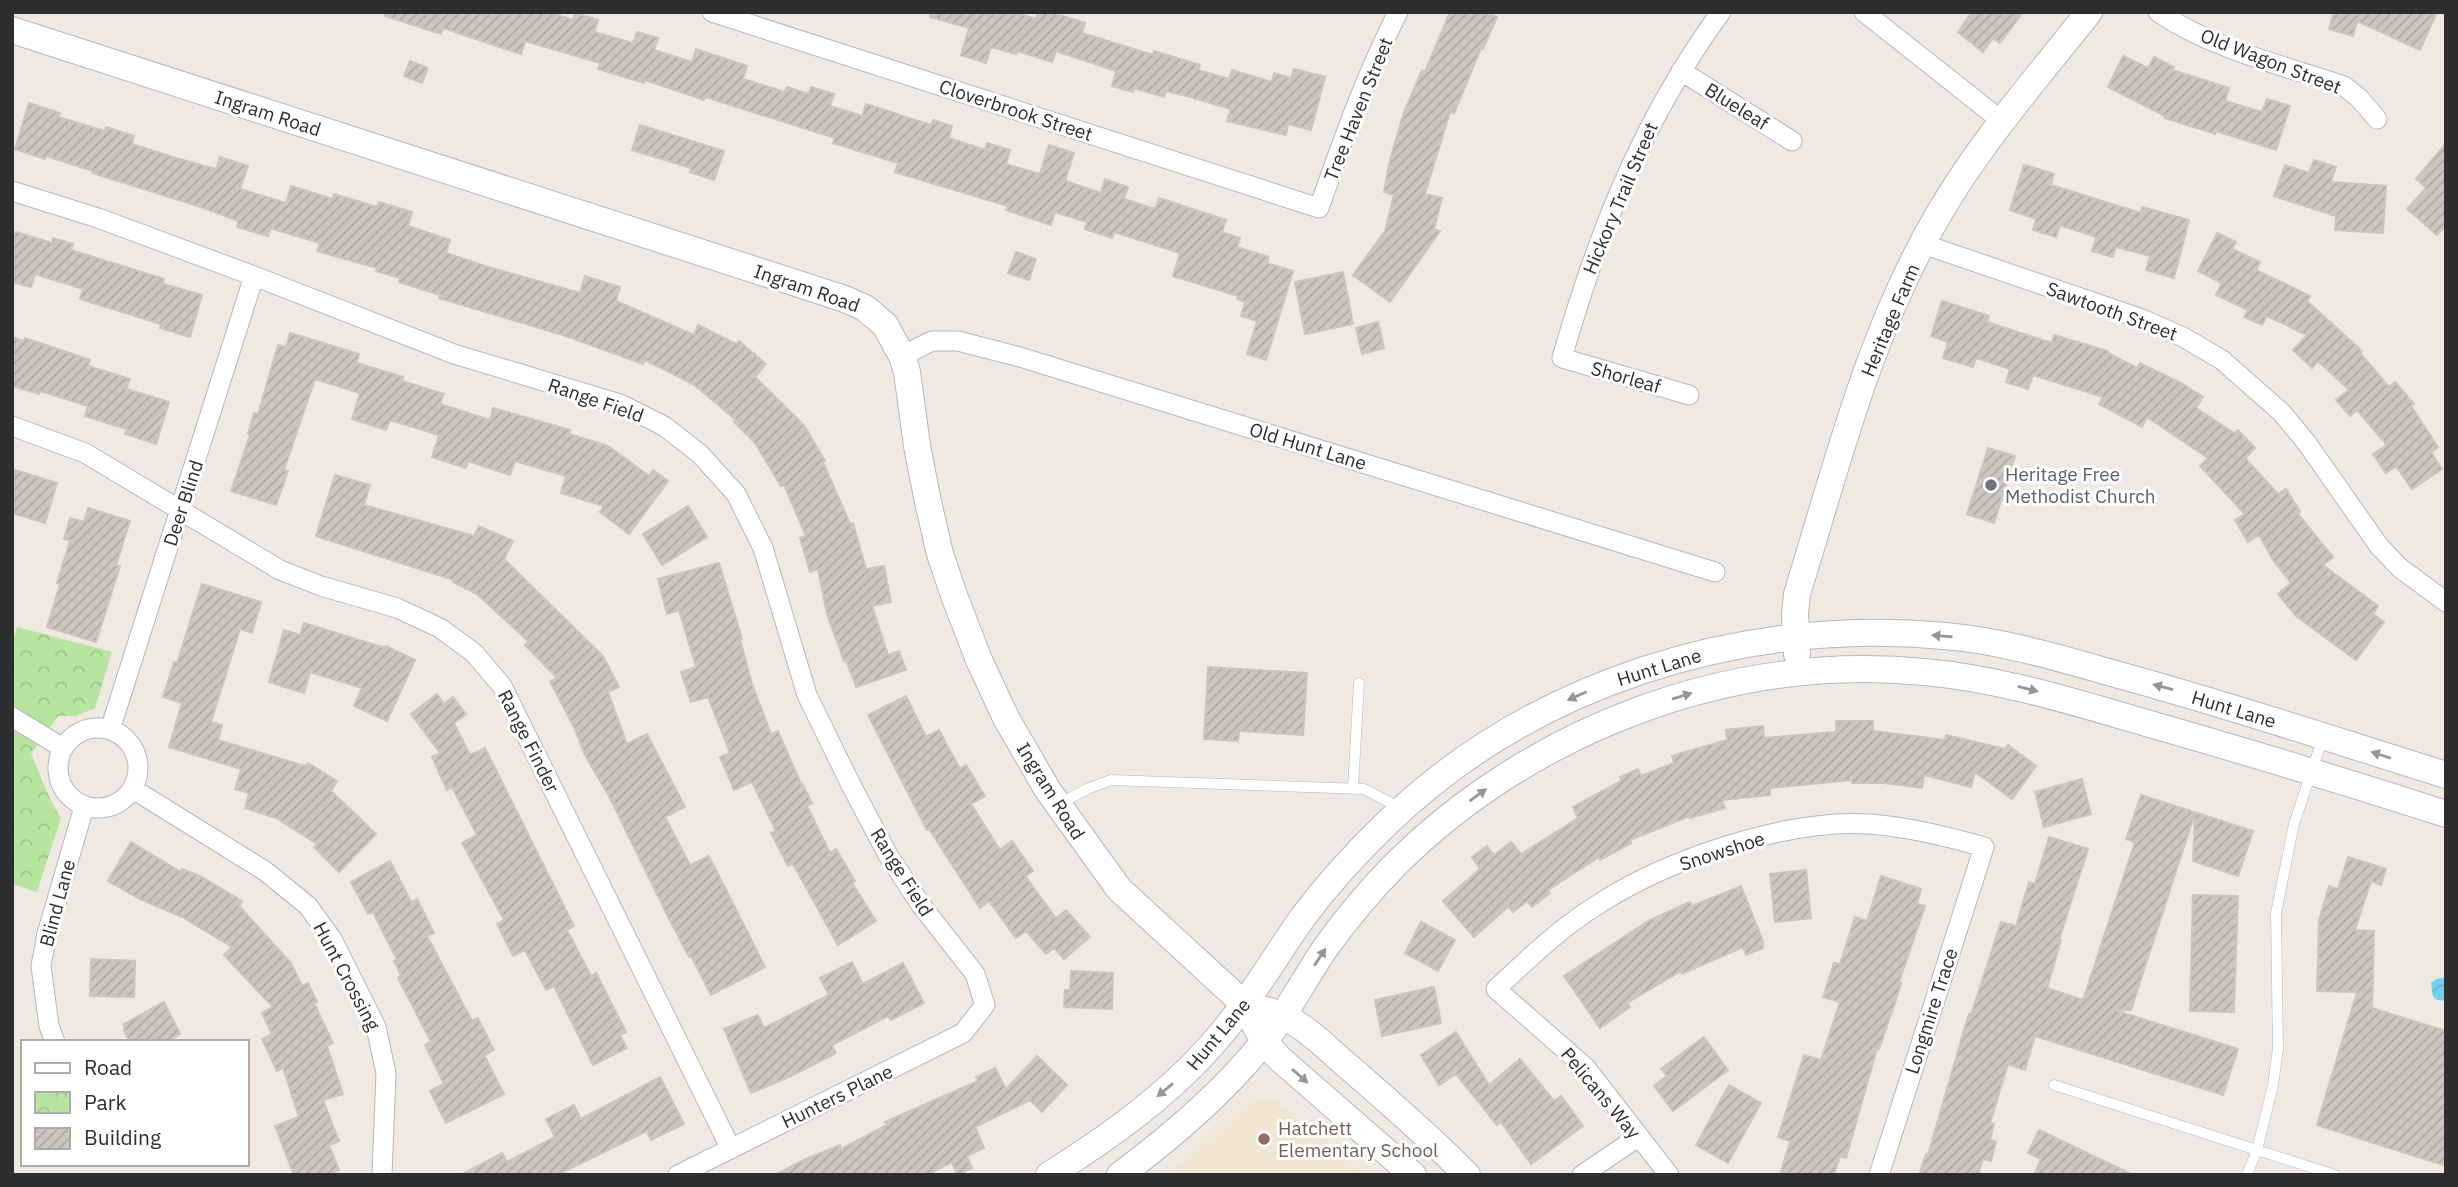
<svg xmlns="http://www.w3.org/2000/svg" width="2458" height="1187" viewBox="0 0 2458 1187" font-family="'IBM Plex Sans',sans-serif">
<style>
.education{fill:#f0e6d1}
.park{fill:url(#park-crowns)}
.water{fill:url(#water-waves)}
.building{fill:url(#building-hatch);stroke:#cbc5ba;stroke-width:2}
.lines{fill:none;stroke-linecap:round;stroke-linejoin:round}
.lane-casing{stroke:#b4b7c1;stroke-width:11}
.street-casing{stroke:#b4b7c1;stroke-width:21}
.secondary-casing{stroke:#b4b7c1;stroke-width:28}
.lane{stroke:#fff;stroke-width:10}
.street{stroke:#fff;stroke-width:19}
.secondary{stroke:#fff;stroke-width:26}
.oneway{fill:#969696}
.worship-dot{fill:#6b7280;stroke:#fff;stroke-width:2.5}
.education-dot{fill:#8d6e63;stroke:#fff;stroke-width:2.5}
.labels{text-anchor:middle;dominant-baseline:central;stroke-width:6;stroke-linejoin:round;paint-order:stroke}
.street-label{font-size:19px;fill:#2e2e2e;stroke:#fff}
.worship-label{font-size:19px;fill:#5b616d;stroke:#fff;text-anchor:start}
.education-label{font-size:19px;fill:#785e54;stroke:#fff;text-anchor:start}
</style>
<defs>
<pattern id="park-crowns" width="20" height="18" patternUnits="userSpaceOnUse" patternTransform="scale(1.75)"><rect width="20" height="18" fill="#b6e59e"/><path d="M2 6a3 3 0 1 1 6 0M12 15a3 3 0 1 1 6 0" fill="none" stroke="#9dc588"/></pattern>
<pattern id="water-waves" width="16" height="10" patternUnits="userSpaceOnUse" patternTransform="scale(1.75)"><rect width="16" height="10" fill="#75cff0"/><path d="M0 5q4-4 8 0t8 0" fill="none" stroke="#66b2ce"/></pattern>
<pattern id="building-hatch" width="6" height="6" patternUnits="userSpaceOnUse" patternTransform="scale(1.75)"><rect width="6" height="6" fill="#cbc7bf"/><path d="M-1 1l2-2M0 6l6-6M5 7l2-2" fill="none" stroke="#afaba4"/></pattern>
</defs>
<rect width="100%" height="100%" fill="#efe9e1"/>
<path class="education" d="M1275,1100L1362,1175H1169L1246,1103Z"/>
<path class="park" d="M17,627L112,652L95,708L76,716H58L31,754C41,776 48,798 61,818L37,892L12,884V644Z"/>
<path class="water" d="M2446,977V1001L2437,1000L2433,996L2431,983L2436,979Z"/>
<path class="building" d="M385,12H548L573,20L575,13L598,20L594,32L633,43L637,32L658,38L654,50L692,62L696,49L747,66L743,79L785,92L787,87L809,94L811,87L834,94L830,106L862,116L866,104L931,125L933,120L952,126L949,138L985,150L987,143L1010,150L1006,164L1040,174L1049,145L1074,153L1065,181L1101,193L1105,179L1128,187L1124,199L1155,209L1159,198L1226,220L1222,232L1240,238L1237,247L1269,257L1267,263L1293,271L1266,360L1247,354L1257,321L1241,316L1245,302L1237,299L1238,296L1173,276L1180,253L1114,232L1112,238L1085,229L1087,222L1055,212L1051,225L1006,210L1008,206L895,172L898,163L833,143L835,138L705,97L704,100L645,80L644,83L598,69L600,63L525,41L521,54L443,28L441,34L385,16Z
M930,12H1015L1036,19L1038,12H1050L1085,23L1082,33L1153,55L1154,51L1200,65L1198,70L1229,79L1232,70L1272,82L1274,73L1291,78L1294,69L1325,77L1311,130L1288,124L1286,135L1227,121L1231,109L1190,97L1166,91L1164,97L1134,88L1133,92L1112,86L1116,71L1056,51L1052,62L1017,51L1016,54L991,47L986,63L961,55L969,28L930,17Z
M1450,12H1484L1497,17L1483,49L1481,48L1454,113L1450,112L1425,194L1442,198L1434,229L1440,231L1390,302L1353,275L1385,231L1394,195L1384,192L1390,160L1403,115L1422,70L1425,72Z
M1972,12H2023L2000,43L1993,38L1983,52L1958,32Z
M2334,12H2437L2420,50L2357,21L2353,36L2329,29Z
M2123,56L2148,68L2154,57L2174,67L2172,70L2229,88L2225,101L2262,112L2267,99L2290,106L2276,150L2216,131L2215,134L2165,118V116L2108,87Z
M410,61L428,68L422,83L404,76Z
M29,103L60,113L58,117L105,131L106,127L134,136L132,144L176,158L216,169L220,157L248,166L240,189L286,203L291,186L333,199L334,194L377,207L379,202L412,212L408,226L450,240L446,253L488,267L580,293L585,276L620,287L616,301L694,335L698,325L736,344L739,341L766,364L755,377L804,425L825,461L823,462L850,524L853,523L866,569L884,566L891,602L872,606L888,655L899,651L906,670L856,687L846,660L844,661L827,614L818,569L810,572L800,538L806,536L784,485L781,486L755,443L734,422L736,420L693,384L645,360L643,364L566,336L439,298L440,295L399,282L400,278L376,271L377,268L317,251L320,243L270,228L268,236L237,227L238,221L204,208L92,173L93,171L46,156L45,159L15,149Z
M640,125L724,151L714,180L690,172L691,168L632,150Z
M2446,143V225L2437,235L2407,209L2426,188L2416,179Z
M2314,160L2336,167L2331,182L2386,186L2383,233L2335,230L2336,216L2274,196L2285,165L2309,173Z
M2024,165L2054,174L2051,185L2141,213L2142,207L2189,220L2174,278L2146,270L2150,256L2116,247L2113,257L2092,251L2096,237L2060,225L2056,237L2033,230L2036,219L2010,210Z
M16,232L52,243L53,238L73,244L71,250L164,279L163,284L202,295L190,337L160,328L161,324L80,299L83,289L35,274L31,287L12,282V243Z
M2217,233L2236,242L2232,249L2260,262L2256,270L2310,296L2307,301L2362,351L2360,353L2389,387L2395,382L2414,404L2411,406L2438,447L2431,452L2442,469L2412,489L2396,466L2386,473L2373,454L2387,445L2357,410L2350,416L2336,400L2349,390L2318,361L2312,368L2293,350L2307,335L2267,316L2262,325L2244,317L2248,310L2216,295L2222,283L2198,271Z
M1016,252L1036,259L1029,280L1008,273Z
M1343,272L1353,324L1305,334L1295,282Z
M1942,301L1989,316L1987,322L2052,343L2054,335L2108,351V353L2137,368L2140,363L2183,384L2203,397L2196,408L2234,433L2238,430L2255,448L2245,458L2278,494L2286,489L2300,512L2298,514L2333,557L2323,565L2378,606L2373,614L2384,622L2356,660L2296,616L2278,594L2291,583L2273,560L2259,535L2248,542L2235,520L2245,514L2200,466L2208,458L2147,417L2142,427L2099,404L2103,397L2033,375L2028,389L2006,382L2010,369L1976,358L1973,367L1943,358L1948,342L1931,336Z
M1378,322L1384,348L1362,354L1356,328Z
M290,333L359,354L357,363L403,377L402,381L444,394L440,404L490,420L493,408L570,430L569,434L608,446L649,476L653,470L668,481L629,534L600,512L604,506L561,493L566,476L515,461L510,475L468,461L466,468L432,457L439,435L390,420L386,430L352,419L360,393L315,379L284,470L288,471L276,505L231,491L250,435L248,434L254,413L258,414L278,345L286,347Z
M12,337L24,341L25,338L90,360L88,366L130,379L126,389L169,402L156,444L125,434L127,429L85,416L88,406L40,391L39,394L12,386Z
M1988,448L2015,456L1994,523L1967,514Z
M12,469L57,483L45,523L12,513Z
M335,475L370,485L364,505L474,536L479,526L513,541L504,559L603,656L619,687L608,692L627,744L647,734L685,807L665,817L690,865L709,856L765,967L711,995L691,956L689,957L668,917L609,796L585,755L574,727L550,682L557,678L525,645L529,642L477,594L453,582L454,580L316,536Z
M688,506L707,537L662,565L643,534Z
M88,508L130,521L116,565L120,566L96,642L47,627L60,584L57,583L70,541L64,539L70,518L84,522Z
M719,563L742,639H740L752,684L771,734L778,731L801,784L802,783L812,803L807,806L830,853L836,849L855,881L852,883L876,921L838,945L793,864L788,866L771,833L776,831L752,782L734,790L720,757L730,753L708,697L691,702L681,672L696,667L679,610L667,614L658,579Z
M202,584L261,602L252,633L240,629L211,722L222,725L218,740L305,766L308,763L337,781L331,791L376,834L339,872L314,847L317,844L276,818L245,808L249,793L235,789L241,769L169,747L182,703L163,697L174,662L177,663Z
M304,623L385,648L386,646L415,660L387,721L354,706L362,688L310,672L304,693L269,682L284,630L300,635Z
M1208,667L1307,673L1303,735L1239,731L1238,741L1204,739Z
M437,694L444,704L453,697L466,714L454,723L470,755L485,748L574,926L567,930L591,976L596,973L626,1032L620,1035L627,1048L593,1065L554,986L546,990L525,950L513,956L497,924L504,920L462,843L477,835L452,787L447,790L432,757L440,753L411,714Z
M906,696L926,737L939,730L960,769L966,765L985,796L971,804L1000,850L1012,841L1033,871L1025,876L1056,918L1066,910L1090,937L1064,959L1054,948L1046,954L1026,931L1016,938L989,901L980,908L929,829L927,830L868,715Z
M1836,721H1873V731L1945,740L1946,735L2005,749L2008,745L2036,766L2012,799L1975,772L1971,787L1924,775L1922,788L1884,783H1852V780L1770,788V795L1722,800L1725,808L1690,818V816L1630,840L1631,843L1600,860L1599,857L1548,890L1550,893L1532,907L1527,901L1513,912L1509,906L1474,937L1443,901L1480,869L1472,857L1487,846L1494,855L1511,842L1521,854L1578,818L1573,807L1621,781L1620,777L1638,769L1641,776L1674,763L1672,756L1727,740L1726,730L1763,726L1764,738L1836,732Z
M2082,779L2091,814L2044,827L2035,792Z
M2141,795L2253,831L2238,876L2193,861L2195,813L2131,1010H2114L2238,1049L2223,1095L2035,1036L2025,1070L2008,1064L1990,1123L1994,1124L1990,1140L1996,1142L1991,1161L1983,1159L1978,1175H1919L1926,1154L1928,1155L1964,1030L1969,1014L1971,1015L2001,922L2016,926L2029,882L2035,884L2049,837L2088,849L2059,940H2061L2047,988L2083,1000L2135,842L2126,839Z
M131,842L181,872L182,869L200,876L242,901L239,906L291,963L302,986L308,983L317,1002L314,1003L333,1043L327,1046L343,1094L323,1100L339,1141L329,1145L339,1170L328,1175H294L275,1126L299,1117L283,1068L277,1071L262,1039L272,1034L262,1013L273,1007L224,955L232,947L182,917L140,899L108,881Z
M2348,857L2386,869L2381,885L2371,881L2355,930L2374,931L2372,1008L2446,1031V1166L2317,1125L2357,992L2317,991L2319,920L2329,886L2338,889Z
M390,861L411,902L417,899L434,933L427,936L472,1021L478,1018L494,1050L484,1055L504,1094L446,1123L430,1091L444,1084L425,1045L431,1042L398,978L401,975L394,961L397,960L373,912L368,914L351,882Z
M1806,870L1811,918L1775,922L1770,874Z
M1881,876L1921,889L1917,904L1925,906L1899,982L1901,983L1895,1003L1879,1049H1877L1846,1158L1840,1156L1834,1175H1780L1790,1141L1778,1137L1804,1055L1821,1060L1840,1002L1823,997L1834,963L1840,964L1855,917L1867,921Z
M1741,886L1763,941V948L1746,955L1743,947L1682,974L1681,971L1627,1003L1630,1007L1600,1028L1564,976L1650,920L1690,902L1692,906Z
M2193,895L2238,896L2234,1012L2190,1011Z
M1421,922L1455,940L1438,971L1405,953Z
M91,959L135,961L134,997L90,996Z
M852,962L863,984L903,963L924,1003L891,1020L888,1016L832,1045L836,1053L791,1076L751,1093L724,1029L758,1015L764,1028L829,995L820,978Z
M1071,971L1113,973L1112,1009L1064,1007L1065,990H1070Z
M1434,987L1441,1023L1382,1036L1375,1000Z
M164,1002L180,1034L166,1042H129L124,1030V1024Z
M1456,1032L1489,1085L1520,1059L1554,1101L1561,1096L1583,1126L1531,1164L1501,1122L1497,1125L1456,1074L1439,1085L1421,1055Z
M1704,1037L1728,1070L1673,1111L1654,1086L1667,1076L1661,1069Z
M1037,1056L1067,1085L1042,1112L1030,1100L975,1127L984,1148L967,1156L972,1168L957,1175L952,1162L927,1175H775L806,1159L840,1145L841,1149L887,1125L885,1122L978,1081L976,1077L995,1068L1006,1089Z
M660,1077L684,1124L651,1140L647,1131L557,1175H461L502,1153L507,1162L555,1137L546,1119L574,1105L581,1119Z
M1729,1085L1761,1103L1728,1163L1696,1145Z
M2039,1130L2133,1175H2034L2041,1159L2028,1153Z"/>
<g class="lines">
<defs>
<path id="lane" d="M1353,788L1359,683
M1059,804L1087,789L1111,780L1364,789L1389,802L1397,813
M2054,1085L2335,1175
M2247,1175L2257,1150L2273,1085L2278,1049L2276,913L2294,824L2323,737"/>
<path id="street" d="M712,12L1319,208C1343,140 1365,77 1398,12
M1864,12L2003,122
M2158,12C2213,49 2281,65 2344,86L2359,98L2377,119
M1681,71L1792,141
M12,191L98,218L254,276L454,354L620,404L664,426L700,454L736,494L763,548L807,695L851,785L888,855L921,905L975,974L985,1005L963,1033L678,1175
M1923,244L2142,319L2183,337L2222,360L2282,413L2306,442L2379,546L2400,568L2446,602
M902,356L932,341H958L1020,357L1715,572
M1689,395L1562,358C1598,232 1643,119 1721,12
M12,426L85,453L280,570L321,586L397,608L440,628L474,653L502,686L731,1149
M12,717L63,748
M58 768a40 40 0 1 1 80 0a40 40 0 1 1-80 0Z
M110,730L254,276
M133,789L265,871L308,906L332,939L376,1027L386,1073L382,1175
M55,1042L49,1026L41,966L47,934L84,807
M1582,1175L1638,1137
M1669,1175L1586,1068L1496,989C1527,960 1558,930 1594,907C1665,860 1784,819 1870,824C1909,827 1946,836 1984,847L1879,1175"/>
<path id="secondary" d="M12,30L845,299L865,308L885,325L902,356L907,372L917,446L928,502L940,554L955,598L979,660L1006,718L1047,789L1119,889L1244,1004L1264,1042L1280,1059L1413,1175
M1797,654L1795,614L1797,594C1837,465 1870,329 1940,212C1982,140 2038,77 2089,12
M1266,1010C1300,1019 1324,1046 1350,1068C1390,1103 1430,1137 1467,1175
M1049,1175C1106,1139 1163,1099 1208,1049C1245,1009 1272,961 1303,917C1327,885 1355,854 1384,826C1530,683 1742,617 1945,636C2004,641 2062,659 2119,675C2229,705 2337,741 2446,775
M1120,1175C1171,1137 1222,1094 1262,1044C1287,1014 1304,979 1326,947C1347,918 1370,890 1396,864C1532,729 1731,653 1924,672C2004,679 2080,704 2157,726C2254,754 2350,783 2446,814"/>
</defs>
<use href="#lane" class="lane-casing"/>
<use href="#street" class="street-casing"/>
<use href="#secondary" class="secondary-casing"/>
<use href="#lane" class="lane"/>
<use href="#street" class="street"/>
<use href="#secondary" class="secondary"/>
</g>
<defs><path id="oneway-solid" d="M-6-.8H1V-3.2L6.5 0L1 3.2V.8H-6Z" transform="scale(1.75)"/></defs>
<g class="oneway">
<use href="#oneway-solid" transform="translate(1942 636) rotate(-175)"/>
<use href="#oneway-solid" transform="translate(2163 687) rotate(-165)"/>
<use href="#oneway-solid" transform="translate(2028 689) rotate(14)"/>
<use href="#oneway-solid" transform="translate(1577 696) rotate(156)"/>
<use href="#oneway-solid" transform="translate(1682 696) rotate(-17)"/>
<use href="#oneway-solid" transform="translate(2381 755) rotate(-162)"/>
<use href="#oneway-solid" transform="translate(1478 795) rotate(-36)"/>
<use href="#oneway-solid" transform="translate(1320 957) rotate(-57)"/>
<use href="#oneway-solid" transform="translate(1300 1076) rotate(41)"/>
<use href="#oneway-solid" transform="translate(1165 1090) rotate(140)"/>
</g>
<circle class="worship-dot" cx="1991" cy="485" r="7"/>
<circle class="education-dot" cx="1264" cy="1139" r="7"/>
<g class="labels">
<g class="street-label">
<text transform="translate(2271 61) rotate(21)">Old Wagon Street</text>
<text transform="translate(1737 106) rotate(32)">Blueleaf</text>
<text transform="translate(1358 109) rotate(-68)">Tree Haven Street</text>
<text transform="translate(1016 110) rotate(18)">Cloverbrook Street</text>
<text transform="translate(268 113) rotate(18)">Ingram Road</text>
<text transform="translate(1620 198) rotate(-67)">Hickory Trail Street</text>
<text transform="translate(807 288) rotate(19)">Ingram Road</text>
<text transform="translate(2112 311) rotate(20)">Sawtooth Street</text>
<text transform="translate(1890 320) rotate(-67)">Heritage Farm</text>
<text transform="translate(1626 377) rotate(16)">Shorleaf</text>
<text transform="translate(596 400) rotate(19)">Range Field</text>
<text transform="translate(1308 446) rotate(17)">Old Hunt Lane</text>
<text transform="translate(183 503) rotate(-72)">Deer Blind</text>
<text transform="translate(1659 667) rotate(-17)">Hunt Lane</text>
<text transform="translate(2234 709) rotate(17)">Hunt Lane</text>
<text transform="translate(529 741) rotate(63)">Range Finder</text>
<text transform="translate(1051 791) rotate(58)">Ingram Road</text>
<text transform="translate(1722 851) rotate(-18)">Snowshoe</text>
<text transform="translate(902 872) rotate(58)">Range Field</text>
<text transform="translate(57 903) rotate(-75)">Blind Lane</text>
<text transform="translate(347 976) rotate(62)">Hunt Crossing</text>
<text transform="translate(1931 1011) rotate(-72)">Longmire Trace</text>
<text transform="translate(1218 1034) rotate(-50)">Hunt Lane</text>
<text transform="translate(1601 1093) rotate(50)">Pelicans Way</text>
<text transform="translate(837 1096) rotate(-26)">Hunters Plane</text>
</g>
<g class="worship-label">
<text x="2005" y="474">Heritage Free<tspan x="2005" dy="22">Methodist Church</tspan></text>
</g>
<g class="education-label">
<text x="1278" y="1128">Hatchett<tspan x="1278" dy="22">Elementary School</tspan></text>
</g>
</g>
<rect width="2458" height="1187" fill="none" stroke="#2e2e2e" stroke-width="28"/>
<rect x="21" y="1040" width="228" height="126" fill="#ffffff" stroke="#ababab" stroke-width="2"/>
<rect x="35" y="1063" width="35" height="10" fill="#ffffff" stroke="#ababab" stroke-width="2"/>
<text x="84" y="1075" font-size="21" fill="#2e2e2e">Road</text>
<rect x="35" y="1092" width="35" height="21" fill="url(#park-crowns)" stroke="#ababab" stroke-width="2"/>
<text x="84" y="1110" font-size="21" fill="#2e2e2e">Park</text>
<rect x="35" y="1128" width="35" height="21" fill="url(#building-hatch)" stroke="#ababab" stroke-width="2"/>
<text x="84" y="1145" font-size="21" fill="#2e2e2e">Building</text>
</svg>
